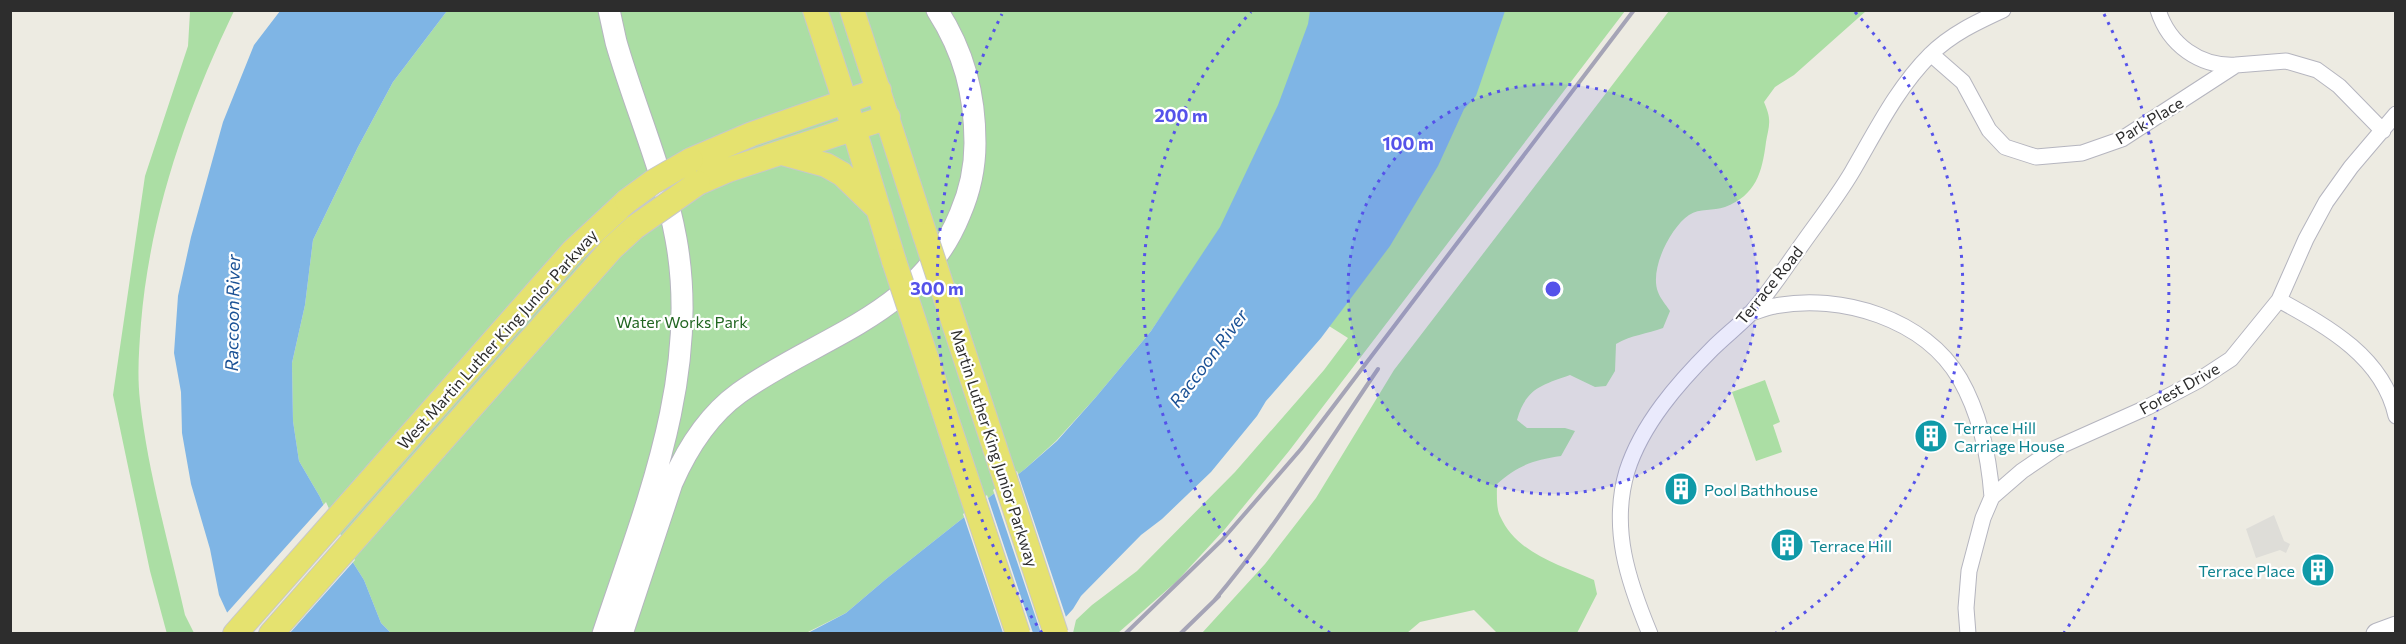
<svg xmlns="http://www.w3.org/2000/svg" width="2406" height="644" viewBox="0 0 2406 644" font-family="Commissioner,sans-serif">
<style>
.green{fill:#abdea4}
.plaza{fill:#deddd8}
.water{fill:#7fb5e5}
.pier{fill:#edebe2}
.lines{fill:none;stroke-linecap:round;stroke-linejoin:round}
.minor-casing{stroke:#b5b5bf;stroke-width:17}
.secondary-casing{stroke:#b5b5bf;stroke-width:23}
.primary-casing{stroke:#c8c8c8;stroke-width:26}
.minor{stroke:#fff;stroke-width:15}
.secondary{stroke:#fff;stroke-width:21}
.primary{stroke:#e5e26f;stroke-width:24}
.rail{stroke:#a5a4b6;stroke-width:4}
.primary-bridge-casing{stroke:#c8c8c8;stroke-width:26;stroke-linecap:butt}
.primary-bridge{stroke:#e5e26f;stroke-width:24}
.ring{fill:none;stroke:#5552ea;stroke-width:3;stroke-dasharray:3 6}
.labels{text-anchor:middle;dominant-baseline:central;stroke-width:4.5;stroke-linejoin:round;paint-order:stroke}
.street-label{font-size:16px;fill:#2d2d2d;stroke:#fff}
.park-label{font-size:16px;fill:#262;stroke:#fff}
.culture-label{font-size:16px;fill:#0d838f;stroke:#fff;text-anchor:start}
.water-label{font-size:18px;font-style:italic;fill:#1a5195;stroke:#fff}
.centre{fill:#5552ea;stroke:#fff;stroke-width:3}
.ring-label{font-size:18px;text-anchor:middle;font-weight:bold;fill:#5552ea;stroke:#fff;stroke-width:4.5;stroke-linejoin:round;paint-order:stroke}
</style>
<rect width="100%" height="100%" fill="#edebe2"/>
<path class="green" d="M183,11H234C187,109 150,214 141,323C139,349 137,375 140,401C148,473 169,544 185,615L194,633L167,634L150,571L113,395L145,176L188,46L190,12Z
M447,11H1625L1289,451L1225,529L1177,581L1118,633H1073L1076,620L1092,605L1137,571L1235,472L1324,370L1348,338L1207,249L1151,331L1096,397L1056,441L1025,469L886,579L846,613L806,633H391L381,623L364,580L340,542L320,497L299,461L293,421L292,363L305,305L313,240L358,147L393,82Z
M1669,11H1866L1794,75L1775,87L1764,102C1766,107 1769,114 1769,119C1770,126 1767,135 1766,142C1762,173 1756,195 1725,207C1713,211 1700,208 1689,215C1671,227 1649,269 1658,292C1660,298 1666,305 1670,311L1663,328C1647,334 1631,335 1616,344L1615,371L1606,386L1595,387L1570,375C1542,385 1526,388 1517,420L1527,428H1565L1575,431L1561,456C1534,460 1518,465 1497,484C1497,493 1496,508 1500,516C1517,554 1560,565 1594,580L1597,594L1577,633H1497L1474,610L1420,622L1407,633H1202L1265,564L1316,498L1394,370Z
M1765,380L1780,422L1773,425L1782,452L1756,461L1732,392Z"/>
<path class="plaza" d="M2274,515L2284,541L2290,544L2286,553L2280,550L2256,558L2246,529Z"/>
<path class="water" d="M280,11H447L393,82L358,147L313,240L305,305L292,363L293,421L299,461L320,497L340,542L364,580L381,623L391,633L237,634L219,595L210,549L191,484L182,433L181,392L174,353L178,296L191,237L223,122L254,45Z
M1310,11H1505L1476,96L1464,109L1438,166L1390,246L1321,338L1266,401L1257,416L1211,472L1162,519L1141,535L1081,596L1073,609L1051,633L806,634L846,613L886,579L1025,469L1057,441L1096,397L1151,331L1220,227L1278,105L1308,24Z"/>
<path class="pier" d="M1017,471L1067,620L1055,634L1041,633L993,490Z
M987,495L1033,633H1003L963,514Z
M326,502L343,540L355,560L289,634H234L225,615Z"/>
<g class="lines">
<defs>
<path id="minor" d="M2158,10C2169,45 2200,67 2236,65
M1931,54L1963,82L1989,130L2005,147L2036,157L2082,153L2122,139L2236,65L2286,61L2317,70L2339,86L2383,131
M2279,300C2328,327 2383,357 2396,416
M1749,314C1758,311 1767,307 1775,306C1841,293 1925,319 1960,379C1980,414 1989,457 1992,497
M1650,634C1628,581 1610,528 1627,471C1642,424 1678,383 1712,349C1724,337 1737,327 1749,315C1767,296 1782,272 1798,250C1816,224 1836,199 1852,172C1876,131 1897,88 1930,55C1951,34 1977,22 2003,10
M1968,634L1966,608L1969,571L1983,518L1992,497L2022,471L2056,448L2148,407L2199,380L2231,359L2279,300L2306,239L2326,202L2351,167L2396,114"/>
<path id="secondary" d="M603,634C645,507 701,375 676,239C664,172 635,108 616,42L609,10
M622,634L672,483C687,449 707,416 739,393C820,335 919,316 960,214C970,191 975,169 975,143C975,94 964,52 937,10
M2377,634L2396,627"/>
<path id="primary" d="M815,10L854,129L894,261
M852,10L925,235
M782,153L826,165L842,174L876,207
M691,160L752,134L879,90
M698,183L728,170L888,117
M235,634L573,251L627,201
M271,634L612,248L635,227"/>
</defs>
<use href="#minor" class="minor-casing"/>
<use href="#secondary" class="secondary-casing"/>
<use href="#primary" class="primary-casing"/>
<use href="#minor" class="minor"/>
<use href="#secondary" class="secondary"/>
<use href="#primary" class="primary"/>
<path class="rail" d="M1213,602C1275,529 1324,448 1378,369
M1125,634L1222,540L1301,449L1634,10
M1180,634L1219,596"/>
<defs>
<path id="primary-bridge" d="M627,201L653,182L691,160
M635,227L698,183
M925,235L1056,634
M894,261L1018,634"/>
</defs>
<use href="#primary-bridge" class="primary-bridge-casing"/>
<use href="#primary-bridge" class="primary-bridge"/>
</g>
<circle cx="1553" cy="289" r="205" fill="#5552ea" fill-opacity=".12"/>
<g class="ring">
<circle cx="1553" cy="289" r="205"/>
<path d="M1330 633A410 410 0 0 1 1251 12M1855 12A410 410 0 0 1 1776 633"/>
<path d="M1042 633A616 616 0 0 1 1002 14M2104 14A616 616 0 0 1 2064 633"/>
</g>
<defs>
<symbol id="building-disc" viewBox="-11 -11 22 22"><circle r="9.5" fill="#0f9aa8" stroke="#fff"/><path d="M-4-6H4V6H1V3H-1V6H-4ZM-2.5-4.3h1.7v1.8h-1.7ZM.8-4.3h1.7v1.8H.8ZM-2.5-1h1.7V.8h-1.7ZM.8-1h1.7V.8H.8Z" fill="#fff"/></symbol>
</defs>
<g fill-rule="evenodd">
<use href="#building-disc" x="1912" y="417" width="38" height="38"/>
<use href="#building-disc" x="1662" y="470" width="38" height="38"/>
<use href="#building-disc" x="1768" y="526" width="38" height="38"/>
<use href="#building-disc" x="2299" y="551" width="38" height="38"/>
</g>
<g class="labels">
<g class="street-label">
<text transform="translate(2149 120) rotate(-31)">Park Place</text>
<text transform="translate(1769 285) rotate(-51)">Terrace Road</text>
<text transform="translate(497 339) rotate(-48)">West Martin Luther King Junior Parkway</text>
<text transform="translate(2179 388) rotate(-29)">Forest Drive</text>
<text transform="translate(995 448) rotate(72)">Martin Luther King Junior Parkway</text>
</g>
<g class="park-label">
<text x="682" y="321">Water Works Park</text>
</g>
<g class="culture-label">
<text x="1954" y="427">Terrace Hill<tspan x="1954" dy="18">Carriage House</tspan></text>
<text x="1704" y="489">Pool Bathhouse</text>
<text x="1810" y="545">Terrace Hill</text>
<text x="2295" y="570" text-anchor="end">Terrace Place</text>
</g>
<g class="water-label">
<text transform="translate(232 313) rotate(-89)">Raccoon River</text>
<text transform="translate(1208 358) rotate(-53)">Raccoon River</text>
</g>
</g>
<circle cx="1553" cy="289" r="9" class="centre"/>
<g class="ring-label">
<text x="1181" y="122">200 m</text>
<text x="1408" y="150">100 m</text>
<text x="937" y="295">300 m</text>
</g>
<rect width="2406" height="644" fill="none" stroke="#2d2d2d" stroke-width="24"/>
</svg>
